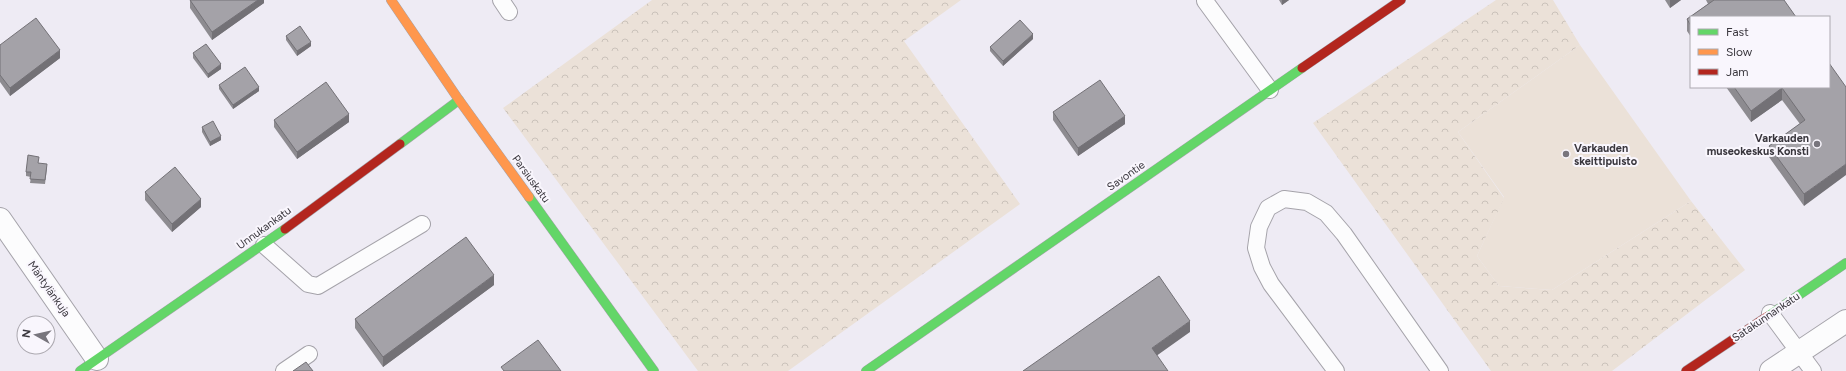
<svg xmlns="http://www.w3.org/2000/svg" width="1846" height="371" viewBox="0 0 1846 371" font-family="Figtree,sans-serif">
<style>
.grass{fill:#ebe1d8}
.forest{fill:url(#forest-crowns)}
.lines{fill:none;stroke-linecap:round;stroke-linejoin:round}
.lane-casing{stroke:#a5a3aa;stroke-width:18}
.street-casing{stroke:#a5a3aa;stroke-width:24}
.fast-casing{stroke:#a5a3aa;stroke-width:10}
.slow-casing{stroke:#a5a3aa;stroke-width:10}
.jam-casing{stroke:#a5a3aa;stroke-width:10}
.lane{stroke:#fcfcfd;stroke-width:16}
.street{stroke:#fcfcfd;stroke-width:22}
.fast{stroke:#63d668;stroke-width:9}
.slow{stroke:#ff974d;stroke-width:9}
.jam{stroke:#b3261e;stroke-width:9}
.wall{fill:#8d8b90}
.shaded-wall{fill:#737176}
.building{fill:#a4a2a8;stroke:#737176}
.poi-dot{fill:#78757d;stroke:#f9f6fd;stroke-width:1.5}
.labels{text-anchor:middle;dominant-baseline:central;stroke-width:4;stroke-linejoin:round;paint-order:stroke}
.poi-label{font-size:11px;font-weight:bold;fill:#39363d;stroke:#f9f6fd;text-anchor:end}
.street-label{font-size:11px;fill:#39363d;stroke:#f9f6fd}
</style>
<defs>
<pattern id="forest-crowns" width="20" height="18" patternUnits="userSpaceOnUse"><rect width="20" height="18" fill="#ebe1d8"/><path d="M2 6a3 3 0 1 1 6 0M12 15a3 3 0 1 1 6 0" fill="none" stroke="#cac2ba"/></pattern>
</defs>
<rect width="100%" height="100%" fill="#eeebf4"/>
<path class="grass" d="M1580,45L1691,201L1552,290L1499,286L1477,256L1504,197L1458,132Z"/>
<path class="forest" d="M652,0H961L904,41L1020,204L788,371H698L503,108Z
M1496,0H1553L1580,45L1458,132L1504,198L1477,256L1499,286L1552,290L1691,201L1745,270L1612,371H1491L1313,123Z"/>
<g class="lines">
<defs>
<path id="lane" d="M501,0L509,12
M1205,1L1270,90
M264,245L308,284L318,286L422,224
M1770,313L1813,371
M284,371L309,354
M1336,371L1271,284L1262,267L1256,248L1259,227L1268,208L1284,199L1307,202L1326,213L1344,234L1440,371"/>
<path id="street" d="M0,219L97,359
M1771,371L1846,321"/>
<path id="fast" d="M400,144L459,100
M529,197L654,371
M1768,316L1846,263
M80,371L285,229
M866,371L1302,68"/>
<path id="slow" d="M391,0L459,100L529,197"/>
<path id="jam" d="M1302,68L1401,0
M285,229L400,144
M1686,371L1768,316"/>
</defs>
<use href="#lane" class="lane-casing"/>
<use href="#street" class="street-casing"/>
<use href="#fast" class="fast-casing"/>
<use href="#slow" class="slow-casing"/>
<use href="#jam" class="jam-casing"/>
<use href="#lane" class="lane"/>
<use href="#street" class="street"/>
<use href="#fast" class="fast"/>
<use href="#slow" class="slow"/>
<use href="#jam" class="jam"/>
</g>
<path class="wall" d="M190,0H264V3L212,40L190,8Z
M1279,0H1289L1282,5Z
M1665,0H1681L1670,8Z
M1706,0H1784L1691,17V37L1687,31V19L1708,4Z
M286,36L311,46L297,56L286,40Z
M1033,39L1003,66L990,51V47Z
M0,45L60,58L10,96L0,82Z
M193,53L221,69L208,78L193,58Z
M219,85L259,91L233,109L219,89Z
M1726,87H1829L1804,206L1769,157V146L1800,124L1782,100L1751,122Z
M1053,112L1125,124L1078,156L1053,120Z
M274,120L349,122L297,159L274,127Z
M202,127L221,140L210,146L202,132Z
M39,163L47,168L45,184L30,183L31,177L26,176V172Z
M145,192L201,207L172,232L145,200Z
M494,285L383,367L355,328V319Z"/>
<path class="shaded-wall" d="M258,0H264V3L212,40V32Z
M1282,0H1289L1282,5Z
M1670,0H1681L1670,8Z
M1033,34V39L1003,66V61Z
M311,42V46L297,56V51Z
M60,50V58L10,96V88Z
M221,64V69L208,78V74Z
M259,87V91L233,109V105Z
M1782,88V100L1751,122V111Z
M349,114V122L297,159V152Z
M1125,116V124L1078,156V148Z
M221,136V140L210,146V142Z
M1846,164V175L1804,206V194Z
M201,199V207L172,232V224Z
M494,275V285L383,367V357Z
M1190,321V332L1152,359V348Z"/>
<path class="building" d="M190,0H258L212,32Z
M1714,0H1784L1796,17H1691V26L1687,19Z
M36,18L60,50L10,88L0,75V45Z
M1020,20L1033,34L1003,61L990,47Z
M300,26L311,42L297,51L286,36Z
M206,44L221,64L208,74L193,53Z
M1829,63L1846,87V164L1804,194L1769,146L1805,120L1782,88L1751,111L1734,87H1829Z
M245,67L259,87L233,105L219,85Z
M1100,80L1125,116L1078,148L1053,112Z
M326,82L349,114L297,152L274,120Z
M213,121L221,136L210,142L202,127Z
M28,155L39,157L38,163L47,164L45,180L30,179L31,172H26Z
M175,167L201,199L172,224L145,192Z
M466,237L494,275L383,357L355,319Z
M1159,276L1190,321L1152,348L1168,371H1023Z
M538,340L561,371H504L501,367Z
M306,362L313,371H293Z"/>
<g class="poi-dot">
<circle cx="1817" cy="144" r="4"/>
<circle cx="1566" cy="154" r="4"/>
</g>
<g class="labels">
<g class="poi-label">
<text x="1809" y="138">Varkauden<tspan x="1809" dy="13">museokeskus Konsti</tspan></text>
<text x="1574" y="148" text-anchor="start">Varkauden<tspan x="1574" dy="13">skeittipuisto</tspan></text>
</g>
<g class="street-label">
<text transform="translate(1126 176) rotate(-35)">Savontie</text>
<text transform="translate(531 179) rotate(54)">Parsiuskatu</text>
<text transform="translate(264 228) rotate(-36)">Unnukankatu</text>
<text transform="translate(49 289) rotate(55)">Mäntylänkuja</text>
<text transform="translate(1766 317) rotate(-34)">Satakunnankatu</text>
</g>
</g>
<rect x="1690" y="16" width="140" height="72" fill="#f9f6fd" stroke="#aca9b0"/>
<rect x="1698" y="29" width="20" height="6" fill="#63d668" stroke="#aca9b0"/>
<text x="1726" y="36" font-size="12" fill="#39363d">Fast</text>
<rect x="1698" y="49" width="20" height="6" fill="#ff974d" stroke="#aca9b0"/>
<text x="1726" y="56" font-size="12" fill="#39363d">Slow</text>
<rect x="1698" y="69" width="20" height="6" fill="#b3261e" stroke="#aca9b0"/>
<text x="1726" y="76" font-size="12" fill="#39363d">Jam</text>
<g transform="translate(36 335) rotate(278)"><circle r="19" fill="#f9f6fd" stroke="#aca9b0"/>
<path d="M0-3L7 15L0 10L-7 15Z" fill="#78757d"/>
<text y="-6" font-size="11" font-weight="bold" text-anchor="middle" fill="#39363d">N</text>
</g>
</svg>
